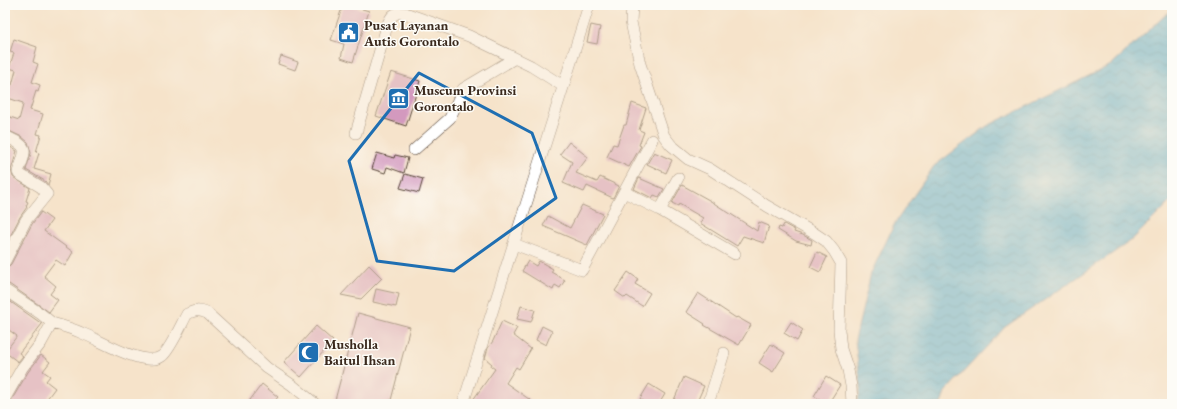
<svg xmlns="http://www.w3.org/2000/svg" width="1177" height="409" viewBox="0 0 1177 409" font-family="'EB Garamond',serif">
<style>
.water{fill:url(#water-waves);stroke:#4c707c}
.building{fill:#d399be}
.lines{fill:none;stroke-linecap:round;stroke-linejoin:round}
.street-casing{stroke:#574638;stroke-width:12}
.street{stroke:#fff;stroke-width:11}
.marked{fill:none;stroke:#1f6fb2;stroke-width:3;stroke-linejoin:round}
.labels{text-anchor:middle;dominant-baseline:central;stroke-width:3;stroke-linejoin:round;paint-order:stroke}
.poi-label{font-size:14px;font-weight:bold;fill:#3b2a1e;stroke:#fdfcf7;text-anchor:start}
</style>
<defs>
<pattern id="water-waves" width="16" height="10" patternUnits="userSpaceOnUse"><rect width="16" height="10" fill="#5eb7db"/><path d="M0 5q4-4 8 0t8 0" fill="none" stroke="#4f95b1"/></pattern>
</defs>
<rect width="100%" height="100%" fill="#fdfcf7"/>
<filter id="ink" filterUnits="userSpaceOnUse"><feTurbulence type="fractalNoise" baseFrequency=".025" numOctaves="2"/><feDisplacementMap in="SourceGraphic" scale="8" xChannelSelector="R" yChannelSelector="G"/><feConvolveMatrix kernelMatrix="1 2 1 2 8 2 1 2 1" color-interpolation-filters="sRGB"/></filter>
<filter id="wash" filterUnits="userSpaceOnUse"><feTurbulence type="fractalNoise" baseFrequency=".012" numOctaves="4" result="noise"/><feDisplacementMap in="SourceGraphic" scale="16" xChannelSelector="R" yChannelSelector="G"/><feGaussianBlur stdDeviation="0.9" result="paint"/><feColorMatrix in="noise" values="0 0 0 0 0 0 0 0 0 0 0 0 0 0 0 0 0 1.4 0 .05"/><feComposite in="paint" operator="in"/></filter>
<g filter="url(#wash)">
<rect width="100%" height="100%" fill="#f6e3cb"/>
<path class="water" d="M1172,9V200L1132,240L1005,327L945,392L941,404H857L861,387L855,340L871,273L895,223L934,166L987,126L1111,65Z"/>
<g id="blocks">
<path class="building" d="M343,5H349L369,11L353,62L341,58L344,44L331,40Z
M591,25L600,27L597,44L587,42Z
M14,39L37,47L33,62L38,64L32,82L40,85L38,92L36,91L30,110L43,114L37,134L41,135L36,152L39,153L34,169L51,174L48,185L45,181L26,170L31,153L28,142L22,137L5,129L7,116L19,120L23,105V103L5,97V83L12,85L16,70L9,68L14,53L10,52Z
M281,56L298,62L295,70L278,64Z
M391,72L420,81L406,126L376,116Z
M632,103L646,108L639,130L644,132L639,145L641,146L629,167L607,157L613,144L617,145L624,125H626Z
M569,142L588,157L576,173L597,182L600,177L619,186L613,198L587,186L584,192L563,183L572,162L560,154Z
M5,144L17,151L11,170L13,177L30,188L26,201L28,202L26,206L27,207L20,217L5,246Z
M654,152L672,160L666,173L647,164Z
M377,153L394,158L395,155L408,158L404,173L387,167L385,173L372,169Z
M405,174L423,179L419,193L400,188Z
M639,178L664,189L659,197L654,195L652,198L634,189Z
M682,185L709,200L757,231L759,222L769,226L764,243L743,236L737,246L700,223L703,218L679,204L678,206L672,203Z
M582,205L603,214L587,245L543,226L548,216L570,228Z
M41,212L52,220L44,231L73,252L65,266L56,260L44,276L56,286L50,294L58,300L49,312L9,284L5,283V268L8,267L11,264L32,224Z
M784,224L795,230L794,232L803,235L812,240L811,245L796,241L778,230L779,227L782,228Z
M817,252L827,257L820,272L810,267Z
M528,261L536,266L539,261L553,269L551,272L565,280L560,288L555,285L553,290L522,271Z
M369,265L382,278L361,299L341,295Z
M628,272L638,279L635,284L650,293L642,306L627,296L625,298L615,291Z
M376,289L399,294L396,307L373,302Z
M698,293L736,318L737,317L751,325L739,345L704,325L705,324L686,312Z
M5,298L42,324L19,353L23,356L18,362L5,352L17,336L5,327Z
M521,306L535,310L531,322L517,319Z
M358,313L410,327L390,404H334Z
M502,321L517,328L513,335L531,349L519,369L516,367L506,383L536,404H470L495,369L491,366L492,364L485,358L488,348L493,341Z
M791,322L803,330L797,341L784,333Z
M316,326L333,341L301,377L284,362Z
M542,326L552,331L546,345L536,340Z
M771,344L785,353L773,372L759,363Z
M41,355L50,362L43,371L50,376L46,381L55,388L43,404H15L11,401L28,372Z
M826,376L840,385L828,404L814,396Z
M684,377L704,386L696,404H683L674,400Z
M262,384L278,397L272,404H247Z
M649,384L665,394L659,404H649L640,399Z"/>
</g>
</g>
<g filter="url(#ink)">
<use href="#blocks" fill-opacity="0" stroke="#574638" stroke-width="1"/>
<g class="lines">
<defs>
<path id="street" d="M632,5L631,22L640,64L664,136L671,145L688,159L710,169L767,206L814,233L826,241L834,251L841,263L839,330L841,349L848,370L851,386L852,404
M356,133L387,26C391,16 393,12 405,13L469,36L531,66L563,86
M5,136C29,147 27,148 18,172L19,174L41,187L47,194L26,220L5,261
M414,150L450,118L463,89L515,58
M624,192L660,210L678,178
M660,210L735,254
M514,244L582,270L652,140
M5,290L41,314L52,323L41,343L22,368L5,398
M52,323C63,326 74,329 84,334C100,340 146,369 162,356C170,350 181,325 187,314C195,310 199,310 207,313L267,368L292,385L315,404
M463,404L589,5
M708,404L724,353"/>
</defs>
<use href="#street" class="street-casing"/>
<use href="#street" class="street"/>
</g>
</g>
<path d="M0 0H1177V409H0ZM419,73L532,133L556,198L454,271L377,261L349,161Z" fill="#f6e3cb" fill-opacity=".55" fill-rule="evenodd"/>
<path class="marked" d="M419,73L532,133L556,198L454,271L377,261L349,161Z"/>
<defs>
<symbol id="civic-square" viewBox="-11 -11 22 22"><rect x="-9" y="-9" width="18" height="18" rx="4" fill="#1f6fb2" stroke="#fdfcf7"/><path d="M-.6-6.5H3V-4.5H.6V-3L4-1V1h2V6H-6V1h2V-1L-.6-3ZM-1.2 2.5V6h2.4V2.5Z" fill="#fff"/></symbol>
<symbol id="museum-square" viewBox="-11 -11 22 22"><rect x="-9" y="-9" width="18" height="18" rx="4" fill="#1f6fb2" stroke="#fdfcf7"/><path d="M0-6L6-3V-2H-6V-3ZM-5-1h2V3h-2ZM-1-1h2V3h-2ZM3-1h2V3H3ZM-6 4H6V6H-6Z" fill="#fff"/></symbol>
<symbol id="mosque-square" viewBox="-11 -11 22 22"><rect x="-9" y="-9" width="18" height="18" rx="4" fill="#1f6fb2" stroke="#fdfcf7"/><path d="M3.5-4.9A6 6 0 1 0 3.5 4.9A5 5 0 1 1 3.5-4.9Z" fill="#fff"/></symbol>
</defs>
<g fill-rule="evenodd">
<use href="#civic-square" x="336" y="20" width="25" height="25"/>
<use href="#museum-square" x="386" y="86" width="25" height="25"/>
<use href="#mosque-square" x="296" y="340" width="25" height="25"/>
</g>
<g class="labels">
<g class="poi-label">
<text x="364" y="25">Pusat Layanan<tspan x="364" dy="16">Autis Gorontalo</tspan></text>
<text x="414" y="90">Museum Provinsi<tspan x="414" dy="16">Gorontalo</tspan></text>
<text x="324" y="344">Musholla<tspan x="324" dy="16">Baitul Ihsan</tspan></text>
</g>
</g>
<rect width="1177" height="409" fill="none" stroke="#fdfcf7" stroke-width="20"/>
</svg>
